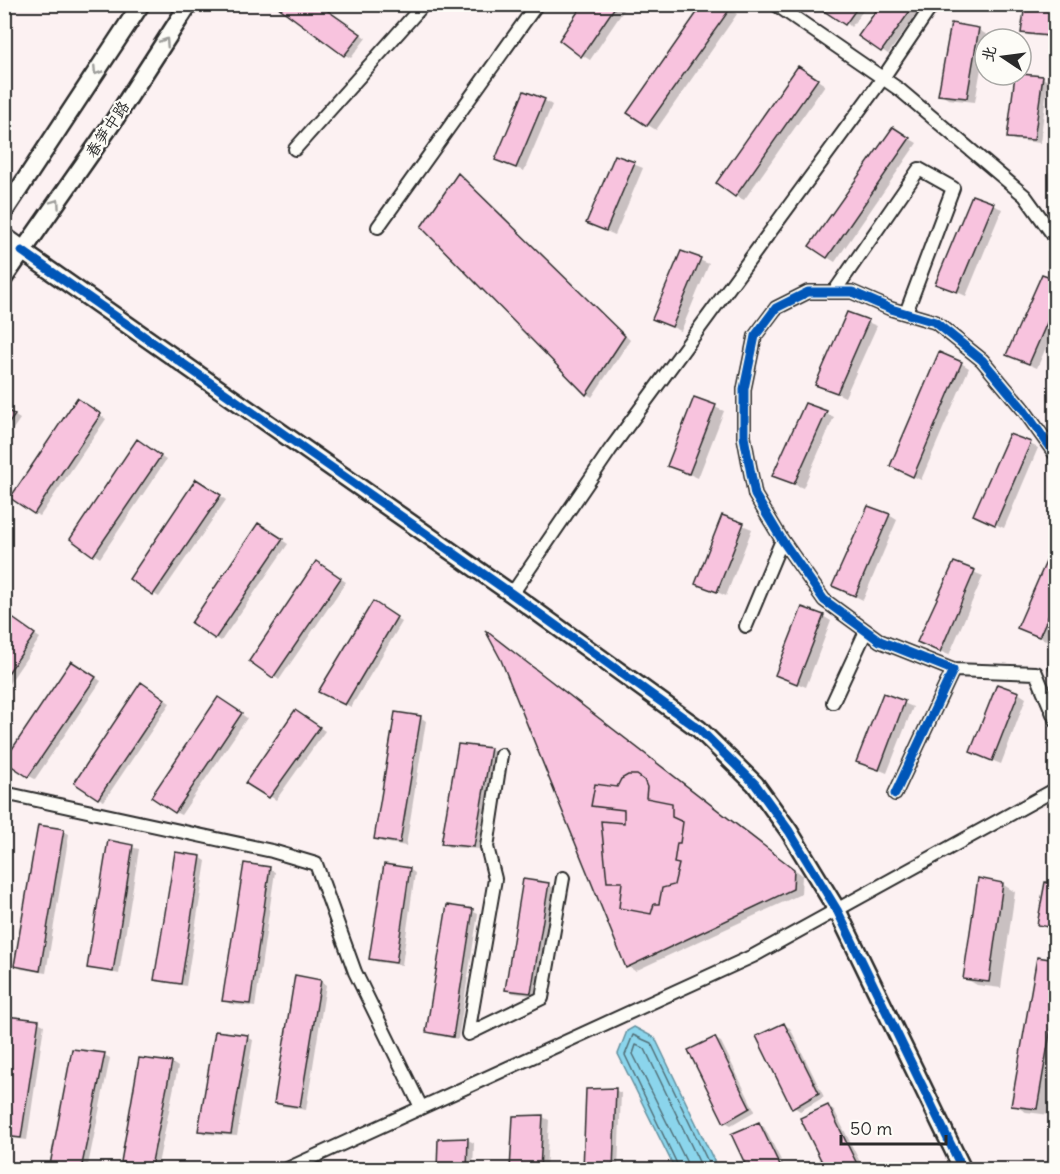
<svg xmlns="http://www.w3.org/2000/svg" width="1060" height="1174" viewBox="0 0 1060 1174" font-family="Delius,'LXGW WenKai TC',sans-serif">
<style>
.water{fill:#8bd5ec;stroke:#65919f;stroke-width:1.5}
.shadow{fill:#0003}
.lines{fill:none;stroke-linecap:round;stroke-linejoin:round}
.shore{stroke:#516f78;stroke-width:1.5}
.building{fill:#f8c3de;stroke:#2b2b2b;stroke-width:1.5}
.street-casing{stroke:#2b2b2b;stroke-width:16}
.secondary-casing{stroke:#2b2b2b;stroke-width:21}
.primary-casing{stroke:#2b2b2b;stroke-width:24}
.street{stroke:#fdfcf7;stroke-width:12}
.secondary{stroke:#fdfcf7;stroke-width:16}
.primary{stroke:#fdfcf7;stroke-width:20}
.cycleway-casing{stroke:#fdfcf7;stroke-width:13}
.cycleway{stroke:#0057b8;stroke-width:9}
.oneway{stroke:#9e9e9b}
.labels{text-anchor:middle;dominant-baseline:central;stroke-width:4.5;stroke-linejoin:round;paint-order:stroke}
.street-label{font-size:16px;fill:#2b2b2b;stroke:#fdfcf7}
</style>
<rect width="100%" height="100%" fill="#fcf1f2"/>
<filter id="ink" filterUnits="userSpaceOnUse"><feTurbulence type="fractalNoise" baseFrequency=".0167" numOctaves="2"/><feDisplacementMap in="SourceGraphic" scale="12" xChannelSelector="R" yChannelSelector="G"/><feConvolveMatrix kernelMatrix="1 2 1 2 8 2 1 2 1" color-interpolation-filters="sRGB"/></filter>
<g filter="url(#ink)">
<path class="water" d="M634,1027L655,1038L718,1169H675L618,1054L627,1031Z"/>
<path class="shadow" d="M317,4L366,38L351,58L345,55Z
M585,4H628L590,60L582,55Z
M722,4L737,14L656,130L648,125Z
M827,4H868L851,27Z
M883,4H924L888,54L882,50Z
M1027,4H1056L1055,38L1028,35L1022,32Z
M952,25L979,30L987,35L975,102L948,99L940,94Z
M807,73L825,85L744,200L736,196Z
M1042,78L1048,81L1040,143L1014,140L1008,137Z
M544,100L552,105L524,171L505,164Z
M893,129L917,143L835,262L827,257Z
M616,157L643,168L615,235L588,223Z
M458,175L630,340L592,397L587,394Z
M973,197L1002,209L966,296L937,283Z
M682,253L709,264L681,331L654,319Z
M1056,281V325L1037,368L1016,359Z
M848,314L877,326L845,397L817,384Z
M961,363L969,368L921,480L900,470Z
M695,399L724,411L698,478L669,465Z
M83,403L106,419L40,516L34,513Z
M4,409L20,419L4,442Z
M826,413L834,417L803,488L774,476Z
M1030,444L1038,448L1004,528L983,519Z
M143,445L166,460L100,558L94,554Z
M203,484L226,500L159,597L154,594Z
M889,515L897,520L863,600L834,586Z
M723,517L752,529L726,596L697,583Z
M264,528L288,544L221,641L216,638Z
M1056,559V622L1048,641L1027,632Z
M954,564L983,576L949,655L927,646Z
M323,567L346,582L279,680L274,676Z
M379,606L402,622L351,707L320,691Z
M823,616L831,621L806,687L777,675Z
M17,623L40,638L4,691V630Z
M489,634L802,875L801,894L635,971L627,966L502,659Z
M78,666L101,681L35,779L29,776Z
M147,688L170,703L104,801L98,798Z
M1018,693L1026,698L1001,764L972,752Z
M884,695L913,707L887,773L858,761Z
M224,702L247,718L181,815L175,812Z
M302,716L325,731L276,800L247,782Z
M420,717L426,721L406,846L382,842L376,838Z
M460,746L491,750L497,753L480,849L449,847L443,843Z
M63,831L69,834L46,973L21,969L15,965Z
M109,842L139,849L119,974L88,967Z
M201,858L206,861L186,986L162,982L156,979Z
M269,869L275,872L255,1007L230,1004L224,1000Z
M409,869L415,873L402,965L377,962L371,959Z
M1002,884L1015,892L1001,988L977,985L965,978Z
M548,885L554,888L537,996L513,993L507,989Z
M1056,885V932L1039,925Z
M472,911L478,914L458,1039L434,1035L428,1032Z
M1056,962V1080L1050,1115L1026,1112L1013,1105Z
M320,981L326,985L306,1110L282,1106L276,1102Z
M7,1018L38,1022L44,1025L27,1140L4,1137Z
M784,1025L790,1028L824,1097L800,1111L794,1107Z
M247,1037L253,1040L237,1136L205,1134L199,1130Z
M715,1039L721,1042L755,1111L731,1125L725,1122Z
M104,1055L110,1058L87,1170L57,1168L51,1165Z
M172,1063L178,1067L157,1169L128,1165L122,1162Z
M615,1090L621,1093L618,1170H584Z
M828,1106L834,1110L864,1170H828Z
M515,1117H543L549,1120L546,1170H512Z
M758,1123L764,1127L786,1170H750Z
M440,1140H468L474,1143L473,1170H438Z"/>
<g class="lines">
<path class="shore" d="M680,1170L625,1055L633,1035L651,1043L712,1170
M687,1170L686,1161L633,1054L636,1045L645,1049L703,1170"/>
</g>
<path class="building" d="M274,4H318L361,34L344,56Z
M583,4H617L581,57L559,40Z
M703,4H724L730,9L647,126L627,113Z
M825,4H860L845,25L821,9Z
M881,4H915L881,52L858,36Z
M1025,4H1054L1049,36L1021,33Z
M951,23L979,28L967,98L938,95Z
M798,66L818,79L735,197L716,183Z
M1021,74L1043,76L1034,140L1007,138L1015,75Z
M524,91L545,99L516,168L495,160Z
M893,127L910,138L827,258L809,246Z
M615,155L635,162L606,231L586,223Z
M458,173L625,336L586,395L421,227Z
M972,195L994,203L957,292L935,284Z
M681,251L701,258L672,327L652,319Z
M1042,274L1056,279V302L1029,364L1006,355Z
M847,312L869,320L837,393L815,385Z
M939,352L962,362L913,477L890,466Z
M694,397L716,405L689,474L667,466Z
M77,398L101,414L34,514L10,498Z
M805,403L827,411L794,484L772,476Z
M4,408L15,415L4,430Z
M1009,434L1031,442L995,525L973,515Z
M137,439L161,456L93,556L70,539Z
M196,479L221,495L153,595L129,579Z
M868,506L890,514L855,596L832,586Z
M722,515L744,523L717,592L695,584Z
M258,523L283,539L215,639L191,623Z
M1049,555L1056,557V599L1039,637L1017,628Z
M316,561L341,578L273,678L249,661Z
M954,562L975,570L940,652L917,642Z
M373,601L397,617L345,705L318,692Z
M802,607L824,615L797,684L775,675Z
M11,617L35,634L4,679V627Z
M485,630L794,869L793,889L626,968L501,660Z
M71,661L96,677L28,777L4,761Z
M141,682L165,699L98,799L74,783Z
M997,684L1019,692L992,761L970,752Z
M883,693L905,701L879,770L856,762Z
M218,697L242,713L175,813L151,797Z
M295,710L320,727L269,798L245,783Z
M395,712L421,716L400,843L374,839Z
M458,744L491,748L474,847L441,844Z
M628,775H637L644,780L647,787L646,798L672,803V817L683,822L680,843H677L674,863L679,864L674,885L662,888L659,904H654L651,914L619,908L622,882H607L601,821L624,823V810L591,806L595,784L617,787L621,779Z
M38,825L64,829L40,971L14,966Z
M108,840L133,845L113,972L87,968Z
M175,852L201,856L181,984L154,980Z
M244,863L270,867L250,1004L222,1001Z
M384,864L410,868L396,963L369,959Z
M978,878L1003,883L989,982L963,979Z
M523,879L549,883L531,993L505,990Z
M1045,882L1056,883V928L1037,925Z
M447,905L473,909L453,1037L426,1032Z
M1037,957L1056,960V998L1037,1109L1011,1106Z
M295,975L321,980L300,1107L274,1103Z
M6,1016L39,1020L21,1138L4,1136Z
M784,1023L819,1093L792,1109L756,1036Z
M215,1031L248,1035L231,1134L198,1131Z
M715,1037L750,1108L724,1123L688,1050Z
M72,1049L105,1053L81,1170L50,1165Z
M139,1058L172,1062L151,1167L121,1162Z
M616,1088L613,1170H583L586,1089Z
M828,1105L860,1170H826L800,1118Z
M543,1115L540,1170H510L513,1116Z
M759,1122L782,1170H748L731,1134Z
M468,1138L467,1170H437L438,1139Z"/>
<g class="lines">
<defs>
<path id="street" d="M775,4L900,90L1025,196L1056,239
M295,149L424,4
M378,227L537,4
M834,292L919,169L953,188L906,313
M512,594L610,450L883,78L933,4
M746,626L782,540
M1056,663V667
M953,670L1036,673L1056,721
M833,702L866,631
M4,793L272,851L316,864L355,972L421,1107
M895,794L953,670L880,641L824,600L782,540L755,495L744,437V389L755,336L776,308L808,292H852L891,309L935,322L982,360L1023,409L1056,455
M468,1034L495,879L487,847L501,755
M468,1034L542,998L563,878
M285,1170L753,956L1056,789"/>
<path id="secondary" d="M4,212L141,4
M22,251L512,594L699,729L755,784L789,831L837,910L963,1170
M4,278L113,122L189,4"/>
<path id="primary" d="M4,238L22,251"/>
</defs>
<use href="#street" class="street-casing"/>
<use href="#secondary" class="secondary-casing"/>
<use href="#primary" class="primary-casing"/>
<use href="#street" class="street"/>
<use href="#secondary" class="secondary"/>
<use href="#primary" class="primary"/>
<defs>
<path id="cycleway" d="M22,251L512,594L699,729L755,784L789,831L837,910L963,1170
M895,794L953,670L880,641L824,600L782,540L755,495L744,437V389L755,336L776,308L808,292H852L891,309L935,322L982,360L1023,409L1056,455"/>
</defs>
<use href="#cycleway" class="cycleway-casing"/>
<use href="#cycleway" class="cycleway"/>
</g>
<defs><path id="oneway-chevron" d="M-2-3.5L2.5 0L-2 3.5" fill="none" stroke-width="1.6" stroke-linecap="round" stroke-linejoin="round" transform="scale(1.5)"/></defs>
<g class="oneway">
<use href="#oneway-chevron" transform="translate(165 42) rotate(-57)"/>
<use href="#oneway-chevron" transform="translate(97 71) rotate(123)"/>
<use href="#oneway-chevron" transform="translate(56 203) rotate(-55)"/>
</g>
</g>
<g class="labels">
<g class="street-label">
<text transform="translate(107 129) rotate(-56)">春笋中路</text>
</g>
</g>
<rect width="1060" height="1174" fill="none" stroke="#fdfcf7" stroke-width="24"/>
<rect x="12" y="12" width="1036" height="1150" fill="none" stroke="#2b2b2b" stroke-width="2" filter="url(#ink)"/>
<g transform="translate(1003 57) rotate(283)"><circle r="28" fill="#fdfcf7" stroke="#a9a8a5" stroke-width="1.5"/>
<path d="M0-4.5L10 22L0 15L-10 22Z" fill="#2b2b2b"/>
<text y="-9" font-size="16" font-weight="bold" text-anchor="middle" fill="#2b2b2b">北</text>
</g>
<path d="M841 1135v9h105v-9" fill="none" stroke="#2b2b2b" stroke-width="3"/>
<text x="850" y="1135" font-size="18" fill="#2b2b2b" stroke="#fdfcf7" stroke-width="4.5" paint-order="stroke">50 m</text>
</svg>
